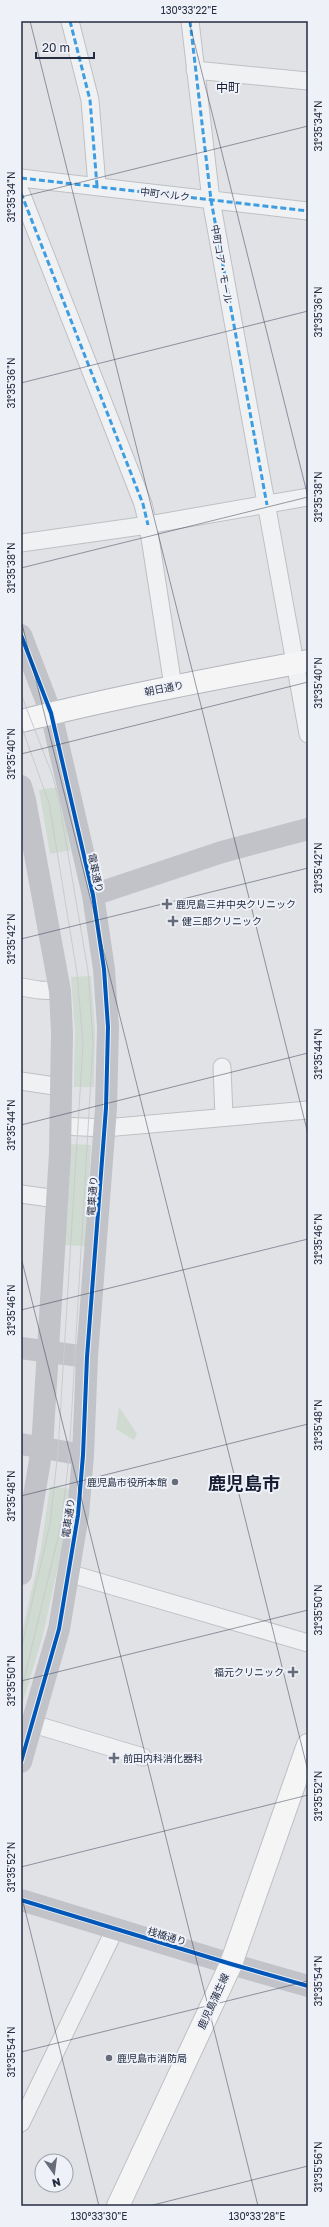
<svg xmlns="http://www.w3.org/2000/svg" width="329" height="2227" viewBox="0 0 329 2227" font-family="'Golos Text','Noto Sans JP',sans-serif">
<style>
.green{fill:#cfdad0}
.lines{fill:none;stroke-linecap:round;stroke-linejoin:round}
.street-casing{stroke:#bfc0c4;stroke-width:19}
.primary-casing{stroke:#bcbfc4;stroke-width:24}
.highway-casing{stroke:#b3b5bb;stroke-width:24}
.street{stroke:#f0f1f3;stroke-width:17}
.secondary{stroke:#c1c3c9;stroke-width:22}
.primary{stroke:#f5f5f6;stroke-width:22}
.highway{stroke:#f5f5f6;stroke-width:22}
.tram{stroke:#c9cbcf;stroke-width:1}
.quiet{stroke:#3c9de3;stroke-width:3;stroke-dasharray:6 3;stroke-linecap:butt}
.cycleway-casing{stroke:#eef1f7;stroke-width:6}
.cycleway{stroke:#0057b8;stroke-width:4}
.ticks{fill:none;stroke:#252d42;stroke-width:1;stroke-opacity:0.45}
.poi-dot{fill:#676c7b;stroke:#eef1f7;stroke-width:1.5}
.labels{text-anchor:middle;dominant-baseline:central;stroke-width:4;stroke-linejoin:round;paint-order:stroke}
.street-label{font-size:10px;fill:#252d42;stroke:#eef1f7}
.poi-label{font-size:10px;fill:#252d42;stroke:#eef1f7;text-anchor:start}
.quarter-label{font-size:12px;fill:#181e33;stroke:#eef1f7}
.town-label{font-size:18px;font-weight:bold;fill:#181e33;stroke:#eef1f7}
.neatline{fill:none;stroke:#252d42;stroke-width:1.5}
.ticks-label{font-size:10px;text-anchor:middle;fill:#252d42}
</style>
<rect width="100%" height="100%" fill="#e1e2e6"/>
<path class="green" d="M60,787L70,850L50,854L39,790Z
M91,976L95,1030L94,1087H74L75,1030L71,977Z
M71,1144L91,1145L85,1246L65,1245Z
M119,1407L137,1434L134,1440L116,1429Z
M50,1486L70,1489L61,1552L43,1635L21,1708V1637L41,1548Z"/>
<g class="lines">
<defs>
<path id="street" d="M70,21L90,100L97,186
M190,21L211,200L308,734
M195,70L308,81
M21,178L308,211
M21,193L143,504L148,525L173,686
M21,543L148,525L308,497
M21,987L39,990L60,991
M222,1067L224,1117
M21,1081L61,1087
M60,1126L105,1128L308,1110
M21,1194L57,1199
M68,1573L308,1643
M33,1724L143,1757
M21,2123L115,1929"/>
<path id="primary" d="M118,2206L231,1964L308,1745"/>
<path id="highway" d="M21,721C116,697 212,679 308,661"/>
</defs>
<use href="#street" class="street-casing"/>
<use href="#primary" class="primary-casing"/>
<use href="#highway" class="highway-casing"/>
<use href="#street" class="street"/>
<path class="secondary" d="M21,635L51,713L93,895L104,969L108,1027L106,1108L87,1357L83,1455L78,1515L59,1629L21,1762
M21,786L25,800L60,991L62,1033L60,1153L42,1448L21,1574
M93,895L222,852L308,829
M21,1348L87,1357
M21,1444L83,1455
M21,1900L231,1964L308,1986"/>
<use href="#primary" class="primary"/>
<use href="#highway" class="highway"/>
<path class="tram" d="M21,694L53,777L59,801L88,971L93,1043L69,1458L61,1525L21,1692
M21,725L49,803L77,973L83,1044L58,1451L50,1524L21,1650"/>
<path class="quiet" d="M70,21L90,100L97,186
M190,21L211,200L267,505
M21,178L308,211
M21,193L143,504L148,525"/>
<defs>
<path id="cycleway" d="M21,635L51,713L93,895L104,969L108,1027L106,1108L87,1357L83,1455L78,1515L59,1629L21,1762
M21,1900L231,1964L308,1986"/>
</defs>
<use href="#cycleway" class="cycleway-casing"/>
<use href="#cycleway" class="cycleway"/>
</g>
<path class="ticks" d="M30,21L308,1134M189,21L308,497M21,197L308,126M21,383L308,311M21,568L308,497M21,620L308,1771M21,754L308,682M21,939L308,868M21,1125L308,1053M21,1257L258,2206M21,1310L308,1239M21,1496L308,1424M21,1681L308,1610M21,1867L308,1795M21,1894L99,2206M21,2052L308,1981M149,2206L308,2166"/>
<g class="poi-dot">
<path d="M165 898h4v4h4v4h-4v4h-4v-4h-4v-4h4z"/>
<path d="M171 915h4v4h4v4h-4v4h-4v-4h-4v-4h4z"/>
<circle cx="175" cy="1482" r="4"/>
<path d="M291 1666h4v4h4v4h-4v4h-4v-4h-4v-4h4z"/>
<path d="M112 1752h4v4h4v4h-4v4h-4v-4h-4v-4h4z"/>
<circle cx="109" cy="2058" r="4"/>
</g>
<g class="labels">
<g class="street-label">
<text transform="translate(165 194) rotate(7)">中町ベルク</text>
<text transform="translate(222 264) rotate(80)">中町コア・モール</text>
<text transform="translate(164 688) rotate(-11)">朝日通り</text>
<text transform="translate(96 873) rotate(78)">電車通り</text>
<text transform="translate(92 1196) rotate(-86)">電車通り</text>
<text transform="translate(68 1518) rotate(-82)">電車通り</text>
<text transform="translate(167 1936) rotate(17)">桟橋通り</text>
<text transform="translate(213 2001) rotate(-65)">鹿児島蒲生線</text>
</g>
<g class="poi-label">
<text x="176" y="904">鹿児島三井中央クリニック</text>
<text x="182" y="921">健三郎クリニック</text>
<text x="167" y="1482" text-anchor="end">鹿児島市役所本館</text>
<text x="284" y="1672" text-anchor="end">福元クリニック</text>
<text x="123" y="1758">前田内科消化器科</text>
<text x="117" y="2058">鹿児島市消防局</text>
</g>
<g class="quarter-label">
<text x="228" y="87">中町</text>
</g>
<g class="town-label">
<text x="244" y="1483">鹿児島市</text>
</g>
</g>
<rect width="329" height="2227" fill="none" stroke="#eef1f7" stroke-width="44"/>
<g transform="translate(54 2173) rotate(166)"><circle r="19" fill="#eef1f7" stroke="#9ea3af"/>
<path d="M0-3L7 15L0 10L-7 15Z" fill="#676c7b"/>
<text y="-6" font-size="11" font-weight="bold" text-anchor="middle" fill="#252d42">N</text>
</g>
<path d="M36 52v6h58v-6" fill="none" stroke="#252d42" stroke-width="2"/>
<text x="42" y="52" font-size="12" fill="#252d42" stroke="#eef1f7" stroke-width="3" paint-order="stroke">20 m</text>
<rect x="22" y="22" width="285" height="2183" class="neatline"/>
<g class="ticks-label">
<text x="189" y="14">130°33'22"E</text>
<text transform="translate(318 126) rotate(-90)" y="4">31°35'34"N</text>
<text transform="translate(11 197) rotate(-90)" y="4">31°35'34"N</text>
<text transform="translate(318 312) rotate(-90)" y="4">31°35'36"N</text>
<text transform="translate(11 383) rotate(-90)" y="4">31°35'36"N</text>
<text transform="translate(318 497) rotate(-90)" y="4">31°35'38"N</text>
<text transform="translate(11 568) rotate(-90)" y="4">31°35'38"N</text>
<text transform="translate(318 683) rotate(-90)" y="4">31°35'40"N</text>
<text transform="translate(11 754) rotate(-90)" y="4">31°35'40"N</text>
<text transform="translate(318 868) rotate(-90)" y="4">31°35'42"N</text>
<text transform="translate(11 939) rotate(-90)" y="4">31°35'42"N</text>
<text transform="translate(318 1054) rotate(-90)" y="4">31°35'44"N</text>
<text transform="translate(11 1125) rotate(-90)" y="4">31°35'44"N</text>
<text transform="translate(318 1239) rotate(-90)" y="4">31°35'46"N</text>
<text transform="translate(11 1310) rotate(-90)" y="4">31°35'46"N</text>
<text transform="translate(318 1425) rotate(-90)" y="4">31°35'48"N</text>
<text transform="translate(11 1496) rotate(-90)" y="4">31°35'48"N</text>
<text transform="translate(318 1610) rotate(-90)" y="4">31°35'50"N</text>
<text transform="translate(11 1681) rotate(-90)" y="4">31°35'50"N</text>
<text transform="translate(318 1796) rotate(-90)" y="4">31°35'52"N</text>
<text transform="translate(11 1867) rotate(-90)" y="4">31°35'52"N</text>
<text transform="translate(318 1981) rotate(-90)" y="4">31°35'54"N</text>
<text transform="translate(11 2052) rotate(-90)" y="4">31°35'54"N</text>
<text transform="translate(318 2167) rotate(-90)" y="4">31°35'56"N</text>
<text x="99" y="2220">130°33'30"E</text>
<text x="257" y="2220">130°33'28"E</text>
</g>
</svg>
